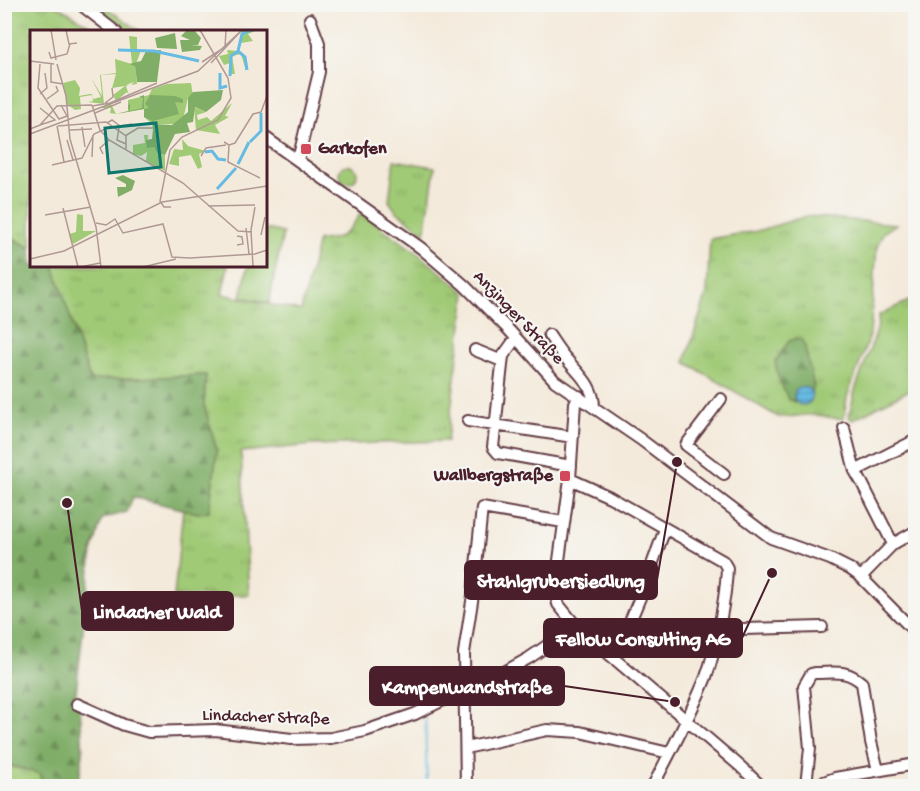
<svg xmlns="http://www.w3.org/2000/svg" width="920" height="791" viewBox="0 0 920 791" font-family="'Gochi Hand',sans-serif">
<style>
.grass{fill:url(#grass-tufts);stroke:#757450;stroke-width:1.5}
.forest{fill:url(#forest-firs);stroke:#656649;stroke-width:1.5}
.pitch{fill:#a0ca76;stroke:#757450;stroke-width:1.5}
.water{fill:url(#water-rules);stroke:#586d87;stroke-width:1.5}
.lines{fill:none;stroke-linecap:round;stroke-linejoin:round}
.stream{stroke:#66bbe3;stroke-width:2}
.minor-casing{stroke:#643d45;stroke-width:14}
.minor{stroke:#fff;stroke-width:10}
.poi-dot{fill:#d1495b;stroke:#f6f6f2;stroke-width:2}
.labels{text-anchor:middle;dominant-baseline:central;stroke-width:4.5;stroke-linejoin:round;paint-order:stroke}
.poi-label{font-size:18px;font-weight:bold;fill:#4a1f2b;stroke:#f6f6f2;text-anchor:start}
.street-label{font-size:18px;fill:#4a1f2b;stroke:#f6f6f2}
.inset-river{fill:none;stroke:#66bbe3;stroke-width:3}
.inset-road{fill:none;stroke:#b09995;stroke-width:1.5}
.view{fill:#0f766e;fill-opacity:0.15;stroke:#0f766e;stroke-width:3}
.inset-edge{fill:none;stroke:#4a1f2b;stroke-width:3}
.leader{fill:none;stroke:#4a1f2b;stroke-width:2}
.callout-dot{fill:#4a1f2b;stroke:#f6f6f2;stroke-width:2}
.callout{fill:#4a1f2b;stroke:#4a1f2b;stroke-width:2}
.callout-label{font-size:20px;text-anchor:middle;font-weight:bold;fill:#fff}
</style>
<defs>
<pattern id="grass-tufts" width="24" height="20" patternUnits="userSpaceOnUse" patternTransform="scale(1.5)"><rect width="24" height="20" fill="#a0ca76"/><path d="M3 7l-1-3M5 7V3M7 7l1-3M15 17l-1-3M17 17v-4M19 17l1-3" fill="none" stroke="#8bad66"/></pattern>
<pattern id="forest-firs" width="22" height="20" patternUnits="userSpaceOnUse" patternTransform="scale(1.5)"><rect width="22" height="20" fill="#80ae67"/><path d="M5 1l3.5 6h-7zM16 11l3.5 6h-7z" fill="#6b8d55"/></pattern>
<pattern id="water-rules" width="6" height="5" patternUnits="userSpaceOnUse" patternTransform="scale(1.5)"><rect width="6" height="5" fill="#66bbe3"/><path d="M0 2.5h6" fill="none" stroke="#5697b8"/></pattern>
</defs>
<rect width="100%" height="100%" fill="#f6f6f2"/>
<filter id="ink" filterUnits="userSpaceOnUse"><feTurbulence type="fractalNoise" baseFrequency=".0167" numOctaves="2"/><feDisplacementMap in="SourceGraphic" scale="12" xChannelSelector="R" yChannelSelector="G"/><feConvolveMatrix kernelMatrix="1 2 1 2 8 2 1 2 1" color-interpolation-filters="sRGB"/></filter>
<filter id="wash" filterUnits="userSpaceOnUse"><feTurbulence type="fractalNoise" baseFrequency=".008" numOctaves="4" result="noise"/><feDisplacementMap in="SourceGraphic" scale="24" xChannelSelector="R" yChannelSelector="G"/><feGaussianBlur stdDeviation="1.35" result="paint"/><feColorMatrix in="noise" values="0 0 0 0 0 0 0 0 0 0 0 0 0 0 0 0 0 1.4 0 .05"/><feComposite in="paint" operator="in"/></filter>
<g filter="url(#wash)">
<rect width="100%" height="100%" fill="#f4eadb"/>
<path class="grass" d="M5,5H57L98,31L32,32L31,248L5,234Z
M93,5H102L140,31H130Z
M394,160L435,167L425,233L396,211L389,201Z
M361,213L416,252L466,293L447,441L312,445L241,452L249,595L174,596L183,509L198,513L209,511L217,451L204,405L206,375L90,380L54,266H228L222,294L301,311L318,240C344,240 347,233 361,213Z
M807,216L896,224L883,233L877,247L870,335L847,397L844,418C833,420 824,415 814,415C802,414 790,418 778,417L685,362L707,293L710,239L757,231Z
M915,298V387L852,420L849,417L855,390L877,330L879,315Z
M5,765L78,783V786H5Z"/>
<path class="forest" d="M4,234L31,248L32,266H54L90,380L206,375L204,405L217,451L209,511L198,513L133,497L127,512L102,519L92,552L75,700L80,708L83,753L78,786H42L41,774L5,764Z
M798,338L804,343L814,387L811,392L809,389L794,396V402L788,399L778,377L775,362L789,341Z"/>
<path class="pitch" d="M339 174a9 9 0 1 1 18 0a9 9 0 1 1-18 0Z
M266,229L283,233L269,303L241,297L248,266H266Z"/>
<path class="water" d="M794 396a9 9 0 1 1 18 0a9 9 0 1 1-18 0Z"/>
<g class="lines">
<path class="stream" d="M425,715L427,786"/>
</g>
</g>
<g filter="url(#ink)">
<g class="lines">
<defs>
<path id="minor" d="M80,4L116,32
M266,138L421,248L464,285L508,329L555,381L640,439L771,538L830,559L850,569L861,577L916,633
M298,160L319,72V43L310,19
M549,335C555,344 561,354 569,362C581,376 594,387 594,407
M516,338L503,356L493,447L498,453L571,466
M475,350L502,361
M579,396L575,403L570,479L555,590L558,604L576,626L741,767L761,786
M721,399L686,445L724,474
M468,421L573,437
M844,428L855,471L862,483L893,544
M855,471L916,440
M570,479L610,497L723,561L727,568C726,597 716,650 706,677C691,715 671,750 653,786
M861,577L893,544L916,531
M718,628L744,629L822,627
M608,653L626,631L641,595L665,529
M77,704L124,725L149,732L215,730L292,739L331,738L365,731L415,714L464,690L490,680L529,658L576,626
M466,748L547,730L580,732L669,753
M466,786L464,653L473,595L482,508L563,522
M806,786L810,748L804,686L811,674L815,673C835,673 846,669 862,683L871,742L878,770
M812,786L835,778L916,764"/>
</defs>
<use href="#minor" class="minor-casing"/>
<use href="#minor" class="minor"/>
</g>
</g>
<g class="poi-dot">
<rect x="300" y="143" width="12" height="12" rx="3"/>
<rect x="559" y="470" width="12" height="12" rx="3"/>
</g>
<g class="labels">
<g class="poi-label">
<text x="318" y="149">Garkofen</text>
<text x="553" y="476" text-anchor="end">Wallbergstraße</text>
</g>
<g class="street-label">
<text transform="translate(518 318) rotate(46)">Anzinger Straße</text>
<text transform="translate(266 718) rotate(2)">Lindacher Straße</text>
</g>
</g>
<g transform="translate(30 30)">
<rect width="237" height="237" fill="#f4eadb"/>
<path d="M212,0H228L218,4L223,11L211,13L209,21L214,26L217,32L216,41L211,24L202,26L205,44H201V51L200,33L194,35L189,26L198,24L197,20L208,21ZM99,6L107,7V20H111L106,34L102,33ZM85,29L105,35L107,54L101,55L104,52L95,55L100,54L96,56L99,65L97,62L86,71L83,65L95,56L82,58L86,44L71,45L74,74L58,72L63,71L62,65L50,67L51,79L45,80L37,74L33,53L45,50L50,58L49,66L60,64H62L63,69L71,67L61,48L72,66L70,45L86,43ZM161,53L163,66L158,68L152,94H122L114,87V79L86,84L80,83L81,78H69L81,74L86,84L98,81V70L119,65L122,59L137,54ZM202,73L195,86L199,87L185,95L190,104L166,100L164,77L176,82L167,85L168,90L177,87L181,91ZM114,105H118L117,117H124L127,123L135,125V141L116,131L117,122L111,126L103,124V115L115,113ZM152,109L158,116L176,121L169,124L172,137L168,139L161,125L149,127V136L139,134L144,119L153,120ZM47,184L53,185V201H66L43,214L39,204L46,202Z" fill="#a0ca76"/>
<path d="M157,0H164L171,8L168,15H161L172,16L170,20L152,22L150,10H160L151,6ZM145,3L147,19L127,18L125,8ZM131,20L127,52H107L105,36L99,34L111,31L116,21ZM193,60L191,70L176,82L165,77L163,92L157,93L160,102L145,104L135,125L127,123L124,117L117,118L116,110L122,109L123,99L122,91L114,87V79L86,84L99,81L98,76L100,73V81L112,78L113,68L109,67L114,65V79L119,78L115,74L120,65L145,66L153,69V73L145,72L149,84L123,91L124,94L142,95L158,82V68L163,62ZM93,145L105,151L102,160L88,167L87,157H96V154L85,148Z" fill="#80ae67"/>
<path class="inset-river" d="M88,20L124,21L169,31M217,40L215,27L208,21L212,4L221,0M190,43V58L197,56M200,46L201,26L207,22M220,112L231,101V83M175,122L182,121L188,129L196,130M208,134L219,112M187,159L206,138"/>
<path class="inset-road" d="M21,0L26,30M36,0L39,14L47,13M19,22L21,28L37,24L40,14M0,31L24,34M172,32L195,17L196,0M181,33L212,0M10,34L8,58L29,89L37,86L31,75M21,34V52L33,54M27,34L36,66L40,109L66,197L71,237M10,64L17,58L15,43M17,69L28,61L26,56M75,73L83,67L82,58M62,75L70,100L79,110L153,153L208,201L222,202M62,76L80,73L127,53M65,83L91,72M77,93L82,90L90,96L102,94M10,95L25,90L10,78M27,96L34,132M28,96L76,92L96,106V119M52,97L55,117M89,98L87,110L96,114M0,99L10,95L27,76L62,75M40,100L62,99M0,104L168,41L212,0M95,106L108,98H123M37,110L43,130M194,112L199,115L198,132L230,148M199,115L205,113L223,84L231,82L237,66M73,124L70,118L79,110M171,126L176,118L196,115M62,127L63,105M22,135L52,128L64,104L82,96M178,176L225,175M141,177H134L130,171L140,120L152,107L188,90L201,68L198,48L170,0M33,178L48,237M15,185L61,177M66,193L76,195L85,189L93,203L133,194L142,227L160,228M216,198L219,224M231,205L235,187M207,215L213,214L212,207L207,206M160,228L225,224L237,220M0,229L34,221L132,172L237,156M50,237L70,233M113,237L146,229M223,237L221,200L225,177"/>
<path class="view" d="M126,93L131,137L79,143L75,98Z"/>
<rect width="237" height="237" class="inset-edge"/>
</g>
<path class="leader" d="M677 462L657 580M67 503L82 611M772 573L742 638M675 702L564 686"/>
<g class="callout-dot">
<circle cx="677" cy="462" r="6"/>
<circle cx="67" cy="503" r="6"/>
<circle cx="772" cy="573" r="6"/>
<circle cx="675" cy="702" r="6"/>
</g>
<g class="callout">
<rect x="465" y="561" width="192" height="38" rx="6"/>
<rect x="82" y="592" width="151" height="38" rx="6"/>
<rect x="544" y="619" width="198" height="38" rx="6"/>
<rect x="370" y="667" width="194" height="38" rx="6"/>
</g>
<g class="callout-label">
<text x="561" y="587">Stahlgrubersiedlung</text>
<text x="157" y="618">Lindacher Wald</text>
<text x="643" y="645">Fellow Consulting AG</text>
<text x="467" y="693">Kampenwandstraße</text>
</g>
<rect width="920" height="791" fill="none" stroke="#f6f6f2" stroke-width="24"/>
</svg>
